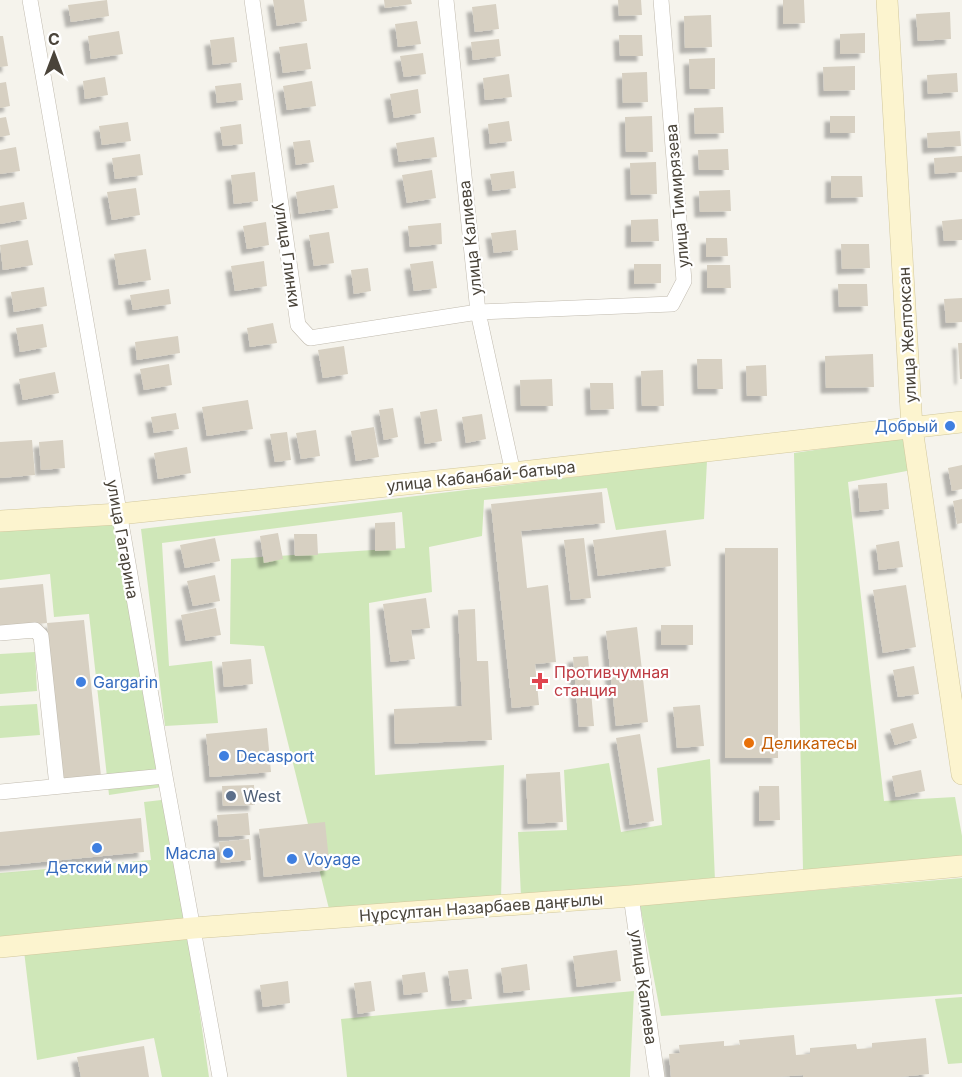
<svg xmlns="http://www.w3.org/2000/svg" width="962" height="1077" viewBox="0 0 962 1077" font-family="Inter,sans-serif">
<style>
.green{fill:#cfe7b8}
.building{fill:#d7d0c2;filter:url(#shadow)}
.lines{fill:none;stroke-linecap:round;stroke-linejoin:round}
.street-casing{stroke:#c1bbaf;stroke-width:16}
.secondary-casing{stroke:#d2c89e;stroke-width:22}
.street{stroke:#fff;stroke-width:15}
.secondary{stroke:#fcf4cf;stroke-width:21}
.shop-dot{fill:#3f7fe0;stroke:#fff;stroke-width:2}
.health-dot{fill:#e0444e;stroke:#fff;stroke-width:2}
.food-dot{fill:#e8710a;stroke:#fff;stroke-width:2}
.service-dot{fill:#5c6f8a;stroke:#fff;stroke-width:2}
.labels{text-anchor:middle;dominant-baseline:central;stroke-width:4.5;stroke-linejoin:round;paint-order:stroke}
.street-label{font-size:16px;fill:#4a443a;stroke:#fff}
.shop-label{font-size:16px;fill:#366cbe;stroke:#fff;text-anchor:start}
.health-label{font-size:16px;fill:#be3a42;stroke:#fff;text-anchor:start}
.food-label{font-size:16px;fill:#c56008;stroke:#fff;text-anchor:start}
.service-label{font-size:16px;fill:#4e5e75;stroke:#fff;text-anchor:start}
</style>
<defs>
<filter id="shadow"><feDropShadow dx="-5.5" dy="5.5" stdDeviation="1.5" flood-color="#0004"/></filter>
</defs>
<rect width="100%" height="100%" fill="#f5f3ec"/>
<path class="green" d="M905,437L912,470L848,482L884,801L955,797L962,836V859L803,870L794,453Z
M707,461L704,519L616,530L607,488L484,500L482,536L429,547L432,592L369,603L375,775L504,765L501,900L330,913L264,646L230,644L231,559L405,548L402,512L162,543L169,666L212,661L218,723L165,726L141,529Z
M114,520L162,787L109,795L89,614L54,617L50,574L0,580V528Z
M35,652L37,691L0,694V654Z
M37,704L40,735L0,738V706Z
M710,759L715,881L521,897L518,832L567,830L564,770L609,763L621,832L662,825L657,768Z
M170,799L192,922L0,940V873L151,860L144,802Z
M962,878V994L661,1016L640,905Z
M189,938L209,1077H162L154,1038L37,1060L24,951Z
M634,991L630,1077H347L341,1019Z
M962,997V1063L948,1064L935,999Z"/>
<path class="building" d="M107,0L109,16L71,22L68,5Z
M273,0H304L307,21L277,26Z
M384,0H411L412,4L385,8Z
M618,0H641L642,15L619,16Z
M783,0H804L805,23L783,24Z
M496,4L499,29L475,32L472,7Z
M950,12L951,39L918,41L916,14Z
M711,15L712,47L685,48L684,16Z
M417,21L421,44L398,47L395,24Z
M119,31L123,54L91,59L88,36Z
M865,33V53L840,54V34Z
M619,35H642L643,56H620Z
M0,36H3L8,66L0,67Z
M234,37L237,62L213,65L210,40Z
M499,39L501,56L473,60L471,42Z
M307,43L311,69L283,73L279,47Z
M423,53L426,74L404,77L400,56Z
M715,58V89H690L689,59Z
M855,66V90L824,91L823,67Z
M647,72L648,102L623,103L622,73Z
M957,73L958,92L928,94L927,75Z
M509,74L512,97L485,100L483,78Z
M105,77L108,95L85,99L83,81Z
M312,81L316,106L287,110L283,86Z
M6,82L10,106L0,108V83Z
M241,83L243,100L217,103L215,86Z
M418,89L421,113L394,118L390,94Z
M723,107L724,133L695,134L694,108Z
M652,116L653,152H626L625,117Z
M830,116H855V133H830Z
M6,117L10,135L0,137V118Z
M509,121L512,141L490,144L488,124Z
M128,122L131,141L102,145L99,126Z
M241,124L243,144L223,146L220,127Z
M960,131L961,146L928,148L927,133Z
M434,137L437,157L399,162L396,143Z
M310,140L314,162L296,165L293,142Z
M16,147L20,171L0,174V150Z
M728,149L729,170H699L698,150Z
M140,154L143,175L115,179L112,158Z
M962,156V172L935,174L934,158Z
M656,162L657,194L631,195L630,163Z
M432,170L436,198L407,203L402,175Z
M514,171L516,188L493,191L490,174Z
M255,172L258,201L234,204L231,175Z
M831,176H862L863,197L831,198Z
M334,185L338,208L299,214L296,192Z
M136,188L140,215L112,220L107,192Z
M730,190L731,211L700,212L699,191Z
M24,202L27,219L0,224V206Z
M658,219L659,241L631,242V220Z
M962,219V240L944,241L942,221Z
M266,222L269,245L247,249L243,226Z
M441,223L442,244L410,247L408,226Z
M516,230L518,250L494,253L491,233Z
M329,232L334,263L314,266L309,235Z
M706,238H727L728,256L706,257Z
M28,240L33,265L3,270L0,245Z
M841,244H869L870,268L842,269Z
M146,249L151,280L119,285L114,254Z
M264,261L267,286L235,291L231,266Z
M433,261L437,288L414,291L410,264Z
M634,264H661V283L634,284Z
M707,265H730L731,288H707Z
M368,268L371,291L354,294L351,270Z
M838,284H867L868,306L839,307Z
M44,287L47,306L14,312L11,292Z
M169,289L171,304L133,310L130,295Z
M962,298V322L946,323L944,299Z
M273,323L277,343L250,347L247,328Z
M43,324L47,347L20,352L16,328Z
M178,336L180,353L137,360L135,342Z
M958,343H962V379H960Z
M344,346L348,374L323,378L318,350Z
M873,354L874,387L826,388L825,356Z
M697,359H722L723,389H698Z
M169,364L172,385L144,390L140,369Z
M766,365L767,396H747L746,366Z
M663,370L664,406H642L641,371Z
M55,372L59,393L23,400L19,379Z
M552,379L553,406H521L520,380Z
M590,383H613L614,409L591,410Z
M248,400L253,429L207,436L202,407Z
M393,408L398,437L384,440L379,410Z
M437,409L442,441L425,444L420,412Z
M176,413L179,429L154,433L151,417Z
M482,414L486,439L466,443L462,417Z
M374,427L379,457L356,461L351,431Z
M316,430L320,456L301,459L296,433Z
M287,432L291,460L275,462L270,434Z
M32,440L35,475L0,478V442Z
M63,440L65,468L41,470L39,442Z
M187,447L191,473L158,479L154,453Z
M962,465V489L952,491L948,468Z
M887,483L889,509L860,512L858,485Z
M602,492L605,523L521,531L527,588L548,585L556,662L535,664L539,705L512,708L491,504Z
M962,499V523L957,524L953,501Z
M395,522L396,550L375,551V523Z
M666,530L671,566L598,576L593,540Z
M278,533L283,559L264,563L260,536Z
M294,534H317L318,555L295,556Z
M215,538L220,561L185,568L180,545Z
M584,538L591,598L571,600L564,540Z
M899,541L903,567L879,570L876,545Z
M725,548H778V758H725Z
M215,575L220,601L193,606L187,581Z
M43,584L47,623L0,628V588Z
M906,585L916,647L883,653L873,590Z
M426,598L430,628L411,630L415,659L391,662L383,604Z
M216,608L221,635L186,641L181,615Z
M475,609L477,661H488L492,740L395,744L394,709L462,706L458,610Z
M84,620L101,776L63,779L47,623Z
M661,625H693V645H661Z
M637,627L648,722L616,726L606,631Z
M588,656L594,726L579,727L573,657Z
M251,659L253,684L224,687L222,662Z
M914,666L919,694L898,697L893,670Z
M700,705L704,746L677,748L673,707Z
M913,723L917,738L895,745L890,729Z
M267,728L271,772L210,777L206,734Z
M640,734L654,821L630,825L616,738Z
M921,770L925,791L896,797L892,776Z
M560,772L563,822L528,824L526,774Z
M254,785L255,805L223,806L222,786Z
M759,786H779L780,820L759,821Z
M248,813L250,835L219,837L217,815Z
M141,818L144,852L0,866V832Z
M325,822L330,870L264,877L259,829Z
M249,839L251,860L221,863L219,842Z
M617,950L621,981L577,987L573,956Z
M527,964L530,990L504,993L501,968Z
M468,969L472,999L452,1001L448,971Z
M425,972L428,992L404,995L402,975Z
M288,981L290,1003L263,1007L260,985Z
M371,981L375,1011L358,1014L354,983Z
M794,1035L796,1055L810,1054V1048L856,1044L857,1049L872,1048V1043L926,1038L929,1074L899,1077H803V1075L777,1077H671L669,1054L680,1053L679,1045L724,1041V1046L740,1045L739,1040Z
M144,1046L149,1077H81L77,1057Z"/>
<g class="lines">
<defs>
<path id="street" d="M30,0L165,776L220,1077
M252,0L298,325L310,338L478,312L672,304L684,281L661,0
M446,0L478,312L513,473
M0,633L35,630L41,636L57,786
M0,792L165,776
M631,896L657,1077"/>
<path id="secondary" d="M887,0L912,428L962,774
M0,521L119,514L513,473L962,422
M0,947L193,928L631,896L962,866"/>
</defs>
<use href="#street" class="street-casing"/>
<use href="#secondary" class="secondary-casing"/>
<use href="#street" class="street"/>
<use href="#secondary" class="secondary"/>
</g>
<g class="shop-dot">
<circle cx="950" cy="426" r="6"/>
<circle cx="81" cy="682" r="6"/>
<circle cx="224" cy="756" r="6"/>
<circle cx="97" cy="848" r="6"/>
<circle cx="228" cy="853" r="6"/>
<circle cx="292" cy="859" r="6"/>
</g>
<path class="health-dot" d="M537 672h6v6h6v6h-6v6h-6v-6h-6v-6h6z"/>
<circle class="food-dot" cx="749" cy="743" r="6"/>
<circle class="service-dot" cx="231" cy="796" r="6"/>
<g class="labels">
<g class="street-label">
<text transform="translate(677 196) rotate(-95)">улица Тимирязева</text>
<text transform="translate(470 238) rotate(-96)">улица Калиева</text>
<text transform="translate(288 255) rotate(82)">улица Глинки</text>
<text transform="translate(907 335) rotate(-93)">улица Желтоксан</text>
<text transform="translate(481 476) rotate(-6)">улица Кабанбай-батыра</text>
<text transform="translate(123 539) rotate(80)">улица Гагарина</text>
<text transform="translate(481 907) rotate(-4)">Нұрсұлтан Назарбаев даңғылы</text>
<text transform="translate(644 987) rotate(82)">улица Калиева</text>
</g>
<g class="shop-label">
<text x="938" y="426" text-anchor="end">Добрый</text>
<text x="93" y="682">Gargarin</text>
<text x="236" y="756">Decasport</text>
<text x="216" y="853" text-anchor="end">Масла</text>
<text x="304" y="859">Voyage</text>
<text x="97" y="867" text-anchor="middle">Детский мир</text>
</g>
<g class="health-label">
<text x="554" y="672">Противчумная<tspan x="554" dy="18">станция</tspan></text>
</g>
<g class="food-label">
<text x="761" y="743">Деликатесы</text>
</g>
<g class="service-label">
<text x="243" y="796">West</text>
</g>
</g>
<g transform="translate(54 54)" stroke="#ffffff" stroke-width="4.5" paint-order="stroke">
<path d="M0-4.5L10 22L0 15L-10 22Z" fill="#4a443a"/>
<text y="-9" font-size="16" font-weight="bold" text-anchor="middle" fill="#4a443a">С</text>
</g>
</svg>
